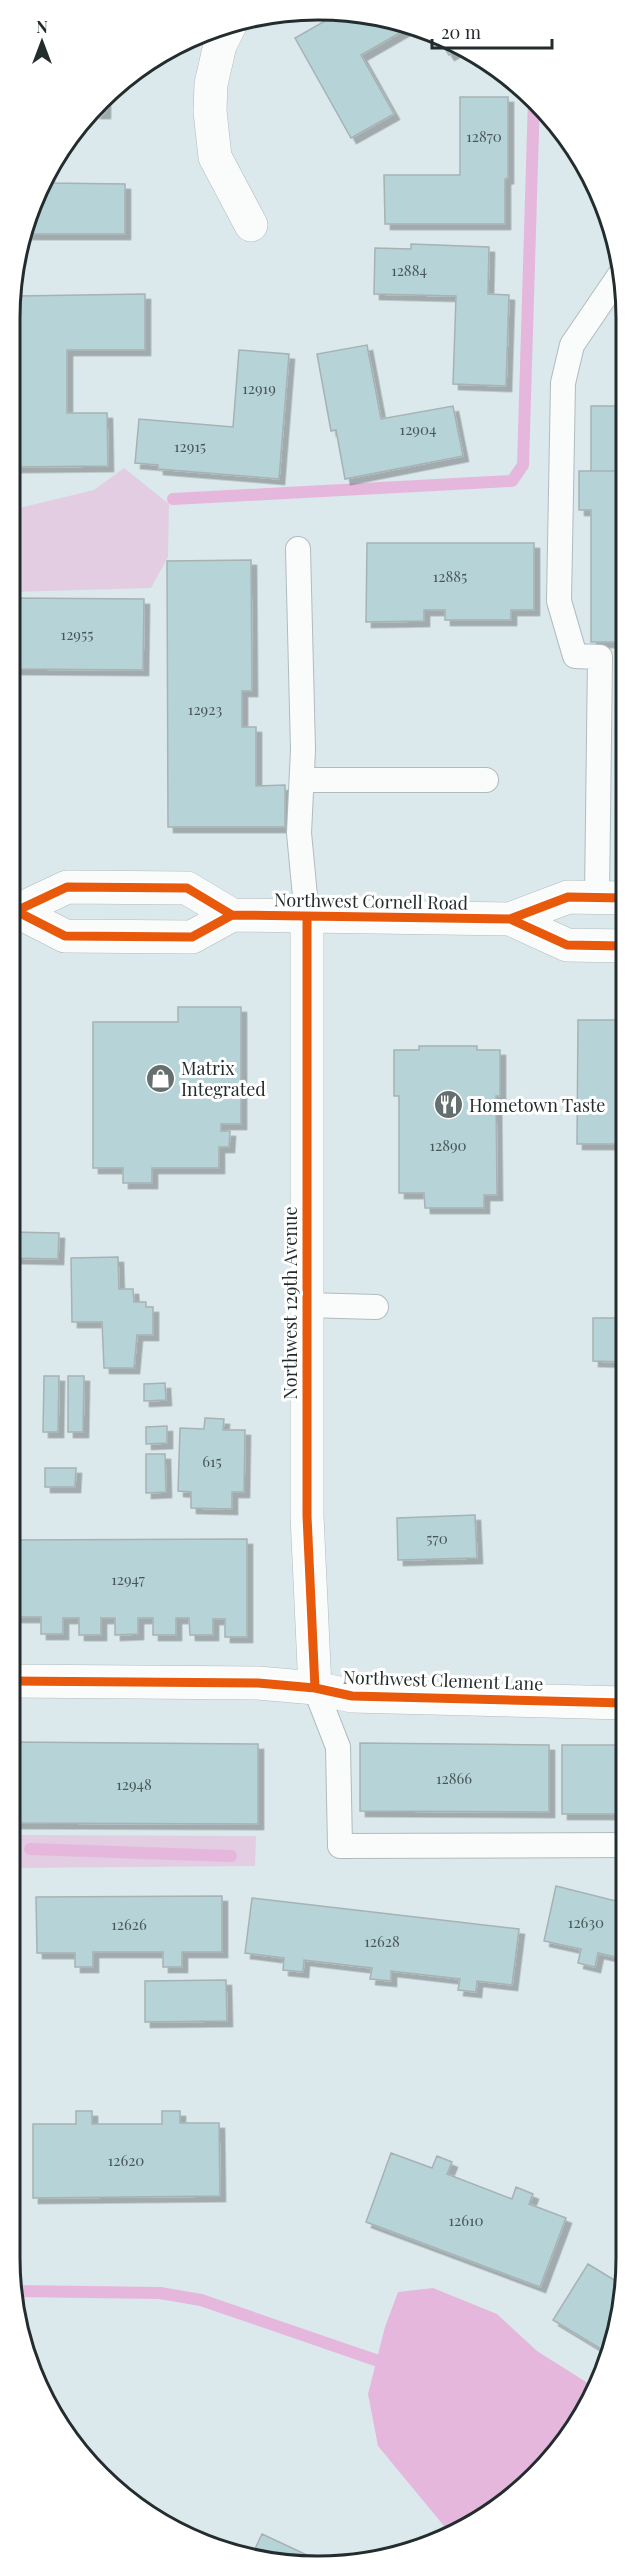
<svg xmlns="http://www.w3.org/2000/svg" width="636" height="2575" viewBox="0 0 636 2575" font-family="'Playfair Display',serif">
<style>
.green{fill:#e2cde2}
.water{fill:#e6b7dd}
.lines{fill:none;stroke-linecap:round;stroke-linejoin:round}
.stream{stroke:#e6b7dd;stroke-width:12}
.building{fill:#b6d3d8;stroke:#a7b2b4;stroke-width:1.5;filter:url(#shadow)}
.service-casing{stroke:#b1bbbe;stroke-width:26}
.minor-casing{stroke:#b1bbbe;stroke-width:34}
.secondary-casing{stroke:#b1bbbe;stroke-width:34}
.service{stroke:#fafcfc;stroke-width:24}
.minor{stroke:#fafcfc;stroke-width:33}
.secondary{stroke:#fafcfc;stroke-width:33}
.cycleway-casing{stroke:#fff;stroke-width:13}
.cycleway{stroke:#e8590c;stroke-width:9}
.labels{text-anchor:middle;dominant-baseline:central;stroke-width:6;stroke-linejoin:round;paint-order:stroke}
.number-label{font-size:15px;fill:#485658}
.street-label{font-size:18px;fill:#242d2e;stroke:#fff}
.poi-label{font-size:18px;fill:#242d2e;stroke:#fff;text-anchor:start}
.rim{fill:none;stroke:#242d2e;stroke-width:3}
</style>
<defs>
<filter id="shadow"><feDropShadow dx="5.5" dy="5.5" stdDeviation="0" flood-color="#0004"/></filter>
</defs>
<rect width="100%" height="100%" fill="#dbe9ec"/>
<path class="green" d="M124,468L169,504L168,557L151,588L11,592V510L94,490Z
M10,1835L256,1836L255,1866L10,1868Z"/>
<path class="water" d="M433,2288L497,2314L537,2351L594,2387L586,2411L506,2502L449,2532L378,2446L368,2394L385,2327L398,2292Z"/>
<g class="lines">
<path class="stream" d="M173,499L512,481L523,465L534,98
M30,1849L231,1856
M16,2291L160,2293L201,2300L390,2365"/>
</g>
<path class="building" d="M359,12L410,27L361,55L394,114L351,138L295,38L339,13Z
M437,36L455,41L463,47L449,55Z
M460,97H508V178L505,179V224H385L384,175H460Z
M105,101V113H95Z
M49,167V183L125,184V234H27Z
M411,244L489,247L488,294L509,295L506,386L453,384L456,296L374,294L375,248L411,249Z
M145,294V350H67V413H107L108,466L16,467L17,296Z
M367,345L381,419L453,406L463,456L345,479L336,430L331,431L317,354Z
M239,350L289,354L279,479L158,469V465L135,463L139,419L233,427Z
M591,406H624V471H591Z
M579,471H624V642H591V510H579Z
M367,543H534V610H511V620H445V610H424V621L366,622Z
M251,560L252,691H242V727H256V786L285,785V827H168L167,561Z
M11,598L144,599L143,670L11,669Z
M178,1007H241V1124H221V1131H230L229,1147H219V1168H152V1183H123V1168H93V1022H178Z
M578,1020H624V1144H577Z
M419,1046H477V1050H500V1096H496L497,1195H484V1208H425L424,1193H399V1096H394V1050H419Z
M10,1232L59,1233L58,1259L10,1258Z
M118,1257L119,1289H133L134,1302H146V1307H153V1335H137L134,1368H104L102,1322H72L71,1258Z
M593,1318H624V1362L593,1361Z
M44,1376H59L58,1432H43Z
M68,1376H84L83,1432H68Z
M165,1383L166,1400L144,1401V1384Z
M205,1418L224,1419L223,1430H245L244,1492H232V1509L191,1508V1492L178,1491L180,1428L204,1429Z
M167,1426V1443L146,1444V1427Z
M146,1454H165L166,1492L146,1493Z
M45,1468H76L75,1487H45Z
M475,1515L477,1558L398,1560L397,1518Z
M247,1539V1637H225V1619H213V1635H190L189,1618H176V1635H153V1618H138V1634L115,1635V1618H101V1635H79V1618H63V1634H41V1617H10V1540Z
M10,1742L258,1744V1824L10,1823Z
M360,1743L549,1745V1812L360,1811Z
M562,1745H624V1814H562Z
M556,1886L624,1903V1959L598,1953L595,1967L578,1963L581,1949L544,1941Z
M222,1896V1952H182V1967H163V1952H93V1967H75V1953H37L36,1897Z
M252,1898L519,1929L512,1985L477,1981L476,1992L458,1990L460,1979L391,1971V1981L370,1979L372,1968L304,1960L303,1972L283,1970L284,1958L245,1953Z
M9,1909H11L12,1965H9Z
M226,1980L227,2021L145,2022V1981Z
M76,2111H92V2124H162V2111H180V2123H219L220,2196L33,2198V2124H76Z
M391,2153L432,2168L437,2156L452,2162L447,2174L512,2199L516,2187L533,2194L529,2204L566,2218L540,2287L366,2222Z
M588,2264L624,2286V2298L606,2352L553,2320Z
M262,2534L322,2562L297,2565L253,2553Z"/>
<g class="lines">
<defs>
<path id="service" d="M298,549L303,750L299,833L307,917
M302,780H486
M597,898L600,657L575,656L559,601L563,383L572,345L621,273
M306,1305L376,1307
M315,1688L338,1747L340,1846L624,1845"/>
<path id="minor" d="M231,23L220,45L211,84L210,111L215,157L251,225
M307,917V1516L315,1688
M10,1681L258,1683L315,1688L352,1696L624,1703"/>
<path id="secondary" d="M11,911H16L65,936L192,937L232,915L510,919L568,897L624,898
M16,911L67,887L187,888L232,915
M510,919L567,945L624,946"/>
</defs>
<use href="#service" class="service-casing"/>
<use href="#minor" class="minor-casing"/>
<use href="#secondary" class="secondary-casing"/>
<use href="#service" class="service"/>
<use href="#minor" class="minor"/>
<use href="#secondary" class="secondary"/>
<defs>
<path id="cycleway" d="M11,911H16L65,936L192,937L232,915L510,919L568,897L624,898
M16,911L67,887L187,888L232,915
M307,917V1516L315,1688
M510,919L567,945L624,946
M10,1681L258,1683L315,1688L352,1696L624,1703"/>
</defs>
<use href="#cycleway" class="cycleway-casing"/>
<use href="#cycleway" class="cycleway"/>
</g>
<defs>
<symbol id="shop-disc" viewBox="-11 -11 22 22"><circle r="9.5" fill="#646f70" stroke="#fff"/><path d="M-5-2.5h2.3a2.7 3.5 0 0 1 5.4 0H5L5.5 6h-11ZM-1.5-2.5h3a1.5 2.3 0 0 0-3 0Z" fill="#fff"/></symbol>
<symbol id="restaurant-disc" viewBox="-11 -11 22 22"><circle r="9.5" fill="#646f70" stroke="#fff"/><path d="M-5-6h1v4h1v-4h1v4h1v-4h1v5L-1.5 .5V6h-2V.5L-5-1ZM5-6V6H3V1.5H1.5Q1.5-4 5-6Z" fill="#fff"/></symbol>
</defs>
<g fill-rule="evenodd">
<use href="#shop-disc" x="144" y="1062" width="33" height="33"/>
<use href="#restaurant-disc" x="432" y="1088" width="33" height="33"/>
</g>
<g class="labels">
<g class="number-label">
<text x="484" y="136">12870</text>
<text x="409" y="270">12884</text>
<text x="259" y="388">12919</text>
<text x="418" y="429">12904</text>
<text x="190" y="446">12915</text>
<text x="450" y="576">12885</text>
<text x="77" y="634">12955</text>
<text x="205" y="709">12923</text>
<text x="448" y="1145">12890</text>
<text x="212" y="1461">615</text>
<text x="437" y="1538">570</text>
<text x="128" y="1579">12947</text>
<text x="454" y="1778">12866</text>
<text x="134" y="1784">12948</text>
<text x="586" y="1922">12630</text>
<text x="129" y="1924">12626</text>
<text x="382" y="1941">12628</text>
<text x="126" y="2160">12620</text>
<text x="466" y="2220">12610</text>
</g>
<g class="street-label">
<text transform="translate(371 901) rotate(1)">Northwest Cornell Road</text>
<text transform="translate(290 1303) rotate(-90)">Northwest 129th Avenue</text>
<text transform="translate(443 1680) rotate(2)">Northwest Clement Lane</text>
</g>
<g class="poi-label">
<text x="181" y="1068">Matrix<tspan x="181" dy="21">Integrated</tspan></text>
<text x="469" y="1105">Hometown Taste</text>
</g>
</g>
<path d="M0 0H636V2575H0ZM318 20H318A298 298 0 0 1 616 318V2258A298 298 0 0 1 318 2556H318A298 298 0 0 1 20 2258V318A298 298 0 0 1 318 20Z" fill="#fff" fill-rule="evenodd"/>
<path class="rim" d="M318 20H318A298 298 0 0 1 616 318V2258A298 298 0 0 1 318 2556H318A298 298 0 0 1 20 2258V318A298 298 0 0 1 318 20Z"/>
<g transform="translate(42 42)" stroke="#ffffff" stroke-width="4.5" paint-order="stroke">
<path d="M0-4.5L10 22L0 15L-10 22Z" fill="#242d2e"/>
<text y="-9" font-size="16" font-weight="bold" text-anchor="middle" fill="#242d2e">N</text>
</g>
<path d="M432 39v9h120v-9" fill="none" stroke="#242d2e" stroke-width="3"/>
<text x="441" y="39" font-size="18" fill="#242d2e" stroke="#ffffff" stroke-width="4.5" paint-order="stroke">20 m</text>
</svg>
